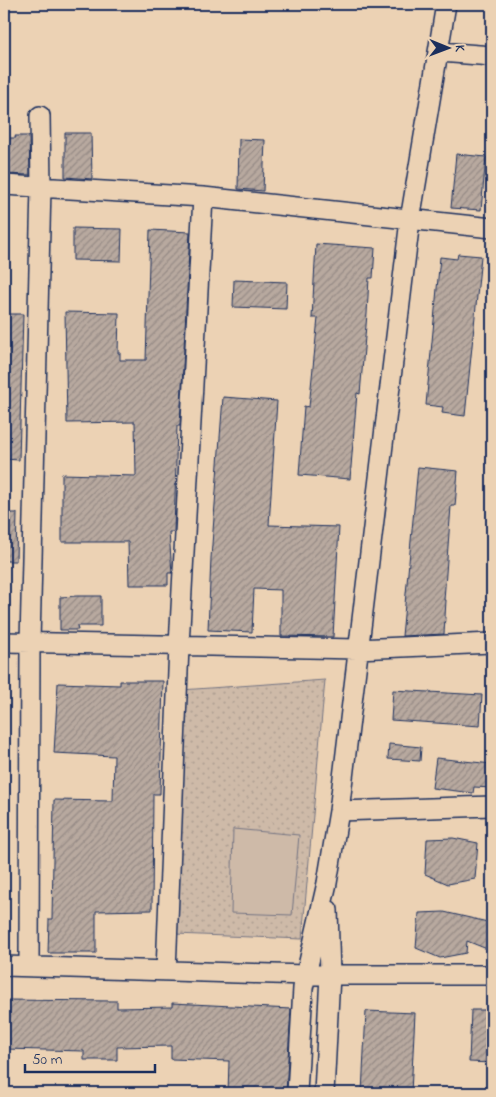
<svg xmlns="http://www.w3.org/2000/svg" width="496" height="1097" viewBox="0 0 496 1097" font-family="'Indie Flower',sans-serif">
<style>
.park{fill:url(#park-dots);stroke:#747483}
.pitch{fill:#cebaa8;stroke:#747483}
.building{fill:url(#building-hatch);stroke:#1b2f5e}
.lines{fill:none;stroke-linecap:round;stroke-linejoin:round}
.minor-casing{stroke:#1b2f5e;stroke-width:22}
.minor{stroke:#ecd2b4;stroke-width:19}
</style>
<defs>
<pattern id="park-dots" width="8" height="8" patternUnits="userSpaceOnUse" patternTransform="scale(1.25)"><rect width="8" height="8" fill="#cebaa8"/><path d="M2 2h.1M6 6h.1" fill="none" stroke="#b0a093" stroke-width="1.8" stroke-linecap="round"/></pattern>
<pattern id="building-hatch" width="6" height="6" patternUnits="userSpaceOnUse" patternTransform="scale(1.25)"><rect width="6" height="6" fill="#b8a99f"/><path d="M-1 1l2-2M0 6l6-6M5 7l2-2" fill="none" stroke="#958a85"/></pattern>
</defs>
<rect width="100%" height="100%" fill="#ecd2b4"/>
<filter id="ink" filterUnits="userSpaceOnUse"><feTurbulence type="fractalNoise" baseFrequency=".02" numOctaves="2"/><feDisplacementMap in="SourceGraphic" scale="10" xChannelSelector="R" yChannelSelector="G"/><feConvolveMatrix kernelMatrix="1 2 1 2 8 2 1 2 1" color-interpolation-filters="sRGB"/></filter>
<g filter="url(#ink)">
<path class="park" d="M325,680L302,939L175,934L181,690Z"/>
<path class="pitch" d="M233,829L299,835L292,915L231,913Z"/>
<path class="building" d="M65,133H91L92,179L65,177Z
M15,136H29L30,175L4,174V138H16Z
M239,139L265,140L263,191L238,189Z
M456,154L486,157L481,210L451,208Z
M73,228L122,229L121,261L73,260Z
M150,230L190,232L180,426H177L174,532H169L172,573H168V585H129L128,542H62V474L136,476L135,422L67,423L65,312L119,313L118,353H120V360H146Z
M316,244L375,248L373,278H369L367,314L360,394L357,393L350,479L299,475L304,406L309,407L318,318H312Z
M458,254L481,256L465,416L442,413L443,407L426,405L440,257L457,259Z
M234,280L287,282L286,309L233,307Z
M4,314H23L19,460L4,459Z
M223,397L277,401L269,525L339,527L333,637L281,636V590L254,589L252,632L208,630L211,558Z
M418,467L458,471L455,506H451L444,600H446L444,634L402,636Z
M4,513H17L16,561H4Z
M77,596H101V626H77L78,630H60V597Z
M120,681H163L160,794H153L152,910L96,911V953H48L49,919H52L54,800L113,801L114,756L54,753L58,683L120,685Z
M393,690L482,695L480,726L391,720Z
M389,744L421,747L420,761L388,759Z
M436,758L492,764V788L474,787L473,793L432,788Z
M453,838L478,843L475,879L448,884L425,874L427,839Z
M444,912L492,923V951L467,941L466,953L440,958L416,948L419,913Z
M4,1000L117,1001V1008L172,1007V1003L291,1009L286,1093H228L229,1061L171,1059V1046L117,1047V1060H84V1051L4,1049Z
M471,1010H492V1063L469,1062Z
M366,1011L415,1013L411,1093H362Z"/>
<g class="lines">
<defs>
<path id="minor" d="M440,52L492,56
M4,185L203,197L492,228
M4,642L357,649L492,643
M339,811L492,806
M4,966L306,975H492
M29,966L30,642L41,187L40,116
M166,971L179,646L203,197
M297,1093L303,988L327,883L339,811L410,220L446,4
M324,1093L330,975L328,910"/>
</defs>
<use href="#minor" class="minor-casing"/>
<use href="#minor" class="minor"/>
</g>
</g>
<rect width="496" height="1097" fill="none" stroke="#ecd2b4" stroke-width="20"/>
<rect x="10" y="10" width="476" height="1077" fill="none" stroke="#1b2f5e" stroke-width="2" filter="url(#ink)"/>
<g transform="translate(448 48) rotate(91)" stroke="#ecd2b4" stroke-width="4" paint-order="stroke">
<path d="M0-4L9 19L0 12L-9 19Z" fill="#1b2f5e"/>
<text y="-8" font-size="14" font-weight="bold" text-anchor="middle" fill="#1b2f5e">K</text>
</g>
<path d="M25 1064v8h130v-8" fill="none" stroke="#1b2f5e" stroke-width="2.5"/>
<text x="32" y="1064" font-size="15" fill="#1b2f5e" stroke="#ecd2b4" stroke-width="4" paint-order="stroke">50 m</text>
</svg>
